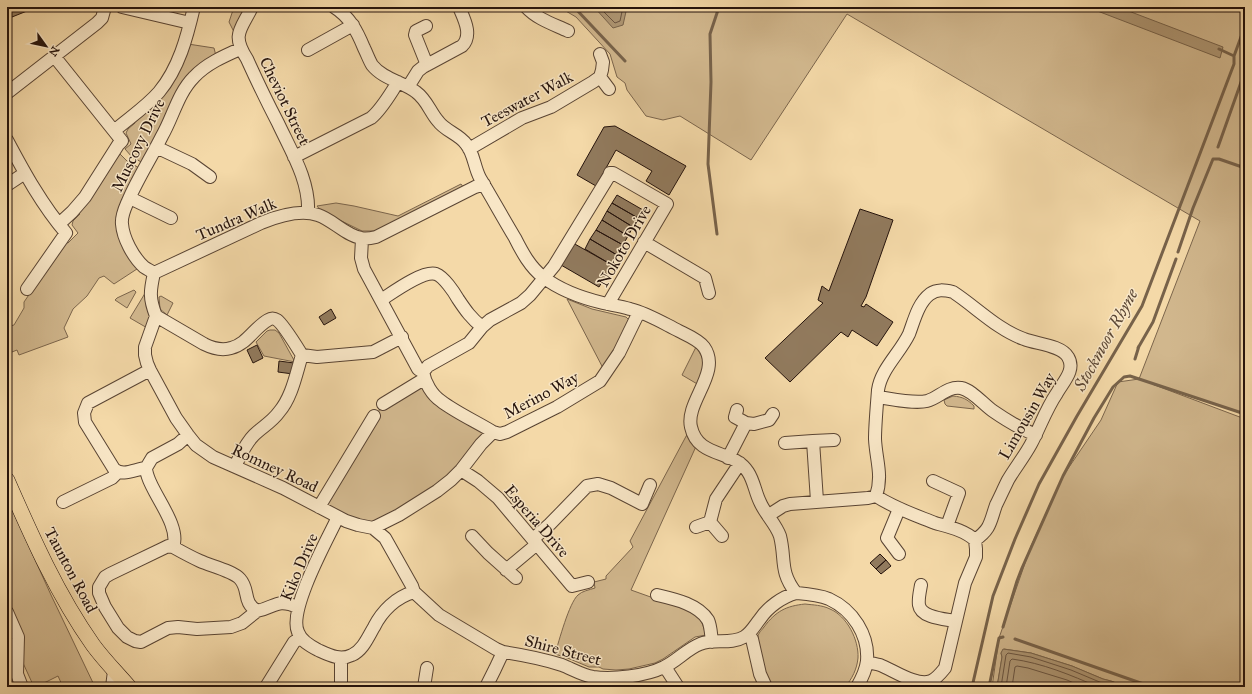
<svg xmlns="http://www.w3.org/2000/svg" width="1252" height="694" viewBox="0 0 1252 694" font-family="'IM FELL Great Primer',serif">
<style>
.green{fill:#d1b78d;stroke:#7b654c}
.water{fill:#ae9673;stroke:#77624a}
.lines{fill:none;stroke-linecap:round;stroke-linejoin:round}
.shore{stroke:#6a5440;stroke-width:1}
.stream{stroke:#77624a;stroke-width:3}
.building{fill:#917a5d;stroke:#25130c}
.minor-casing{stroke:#594433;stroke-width:14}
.major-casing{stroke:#25130c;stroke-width:16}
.minor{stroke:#f8e6c6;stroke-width:12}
.major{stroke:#f4d9a8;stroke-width:15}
.labels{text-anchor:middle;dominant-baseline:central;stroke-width:3;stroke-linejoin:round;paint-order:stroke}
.street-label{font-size:16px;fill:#25130c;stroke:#f8e6c6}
.water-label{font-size:17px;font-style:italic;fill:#5c4735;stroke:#f8e6c6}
</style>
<rect width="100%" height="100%" fill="#f4d9a8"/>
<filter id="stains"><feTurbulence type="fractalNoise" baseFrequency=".005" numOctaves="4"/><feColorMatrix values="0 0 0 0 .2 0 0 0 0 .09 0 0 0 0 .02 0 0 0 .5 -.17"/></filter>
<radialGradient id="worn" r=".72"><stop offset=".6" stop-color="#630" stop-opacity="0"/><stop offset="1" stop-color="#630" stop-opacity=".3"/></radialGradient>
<path class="green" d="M232,7H248L235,34L229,22L233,10Z
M559,7H1245V414L1152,384L1245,419V687H1126L1111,681L1103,679L1072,666L1031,653L1004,649L1001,653L1002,657L997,687H992L999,638L1031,546L1063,476L1101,420L1118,382L1139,379L1200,221L847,14L751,160L680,116L663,120L646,116L627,90L625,83L617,77L610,54L576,17Z
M188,44L214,48L216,56L207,62L145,164L132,157L125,149L131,144L126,133L128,129L135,123L134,120Z
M120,154L127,161L141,169L121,215L140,267L114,284L104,276L99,278L87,296L73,309L64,328L68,337L19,355L17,350L7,354V327L14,325L24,308V302L65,242L68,243L78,233L72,225L73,221L80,214L77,211Z
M461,184L464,188L376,231H362L321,211L317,206L336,203L354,206L398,216Z
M134,290L136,292L127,308L115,300L117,298Z
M147,290L152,322L149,329L130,318Z
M161,296L173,303L167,315L160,309L159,297Z
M567,299L592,309L626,317L629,320V324L604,370Z
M270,330H275L279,333L295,362L264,356L256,342L267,331Z
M696,347C707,364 705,367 699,385L682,375Z
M424,379L432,391L493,432L461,470L373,528L319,507L383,404Z
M953,396C963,397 967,399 974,406V409L947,406L945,404L944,400Z
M691,427L698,442L631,590L687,610C700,616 702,621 706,635L695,637L663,659L655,663L629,669L616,670L603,669L599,667H589L570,659L555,654C559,641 569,603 578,595C582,591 589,590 595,588L594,582L606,579V576L633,547L630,541Z
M7,498L51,595L95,687H63L58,676L36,687H34L7,628Z
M805,604C813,605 822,605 830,609C847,616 859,640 858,658C857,669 852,679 845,687H771L769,685C764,670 756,653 758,637C758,633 762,630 764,627C776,611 786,606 805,604Z"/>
<path class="water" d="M594,7H627L623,25L613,28Z
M1087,7H1118L1223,47L1220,58Z
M1003,649L1031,653L1072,666L1103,679L1111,681L1126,687H997L1002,657L1001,653Z"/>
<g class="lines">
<path class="shore" d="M599,7L615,23L620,21L623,7
M1001,687L1006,655L1008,653L1031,657L1071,670L1102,683L1116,687
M1006,687L1010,661L1012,659C1042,663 1071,675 1098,687
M1012,687L1015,667L1017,666L1028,668L1067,680L1083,687"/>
<path class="stream" d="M574,7L625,61
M1234,56L1245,26
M1218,147L1245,71
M717,234L708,164L711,82L710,34L719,7
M1178,252L1193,208L1213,159H1219L1245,168
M1135,359L1139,346L1138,348L1153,322L1176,259
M1003,627L1017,581L1022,568L1063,476L1094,418L1113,387L1124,377L1130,376L1245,414
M1015,639L1152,687
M972,687L993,596L1015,539L1039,484L1077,416L1142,306L1234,64V56L1219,49
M989,687L999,638L1003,637"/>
</g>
<path class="building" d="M7,7H26L27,11L7,19Z
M615,126L686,166L669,195L646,181L652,171L616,150L596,186L577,175L604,127Z
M617,195L643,210L638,218L612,203Z
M612,203L638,218L633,227L607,211Z
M860,209L893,220L866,297L861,306L864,307L866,304L893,322L877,346L852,330L848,337L841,332L790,382L765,358L823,303L818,300L822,286L829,291Z
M607,211L633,227L628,236L602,220Z
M602,220L628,236L623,245L596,230Z
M596,230L623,245L617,255L590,239Z
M590,239L617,255L612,265L585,249Z
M573,243L612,265L599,287L561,265Z
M331,309L336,318L324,325L319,317Z
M257,345L263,358L253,363L247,350Z
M279,361L294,363L293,374L278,372Z
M880,554L886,560L876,569L870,563Z
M886,560L891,566L881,574L876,569Z"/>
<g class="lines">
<defs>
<path id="minor" d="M122,7L190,23
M252,7C241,30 231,34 247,59C257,81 267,102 278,123C291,151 310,181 308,213
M334,7C350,17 357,31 364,48C367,54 369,60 372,65C383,79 403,82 416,92C427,100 430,112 438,121C445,131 459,134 466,144C474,153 474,167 480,178C492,198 503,218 515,238C522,252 530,267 543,277C560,290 582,298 603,303C612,305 621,306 630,309C647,313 663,323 679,331C687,335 699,340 704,347C722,372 685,402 691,427C698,459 734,449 748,472C754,481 755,492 760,502C765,514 776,524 780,536C786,560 779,571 796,593C807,594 819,595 829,599C853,610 869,635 867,661C866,670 861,680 857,687
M526,7C537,19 553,24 568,31
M426,26L416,31L415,35L427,65
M308,50L353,25
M54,56L122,141L118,145L85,197L72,212L59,224
M600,77L609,89
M408,87L418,71L423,67L462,46C473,35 464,19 459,7
M7,93L97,23L102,18L105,7
M114,131C129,118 146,107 159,92C179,68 187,37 194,7
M7,140C24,172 42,205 66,233L27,289
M156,147L192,164L210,177
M469,149L522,118L551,107L593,82L600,77L602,70L603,62L600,54
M294,157L371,118C382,109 390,94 398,82
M7,185L25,173
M130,198L171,218
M362,239L361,258L364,269L418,369L423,372C425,383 432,395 441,401C455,412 477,422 493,432L500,434L507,432L557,407L600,381L619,353L639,312
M644,242L705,278L709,293
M154,273C150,291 149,298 156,316L145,347V355L147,363L150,370L176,418L188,435L196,445L213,457L283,488L346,521L358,525L373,528L399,515L437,491L451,480L461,470L481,444L493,432
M154,273L261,223C278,216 300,209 318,215C333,220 345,235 361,238C365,239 372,238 376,237L475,187L484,184
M154,273C151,271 147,269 144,267C133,257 123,238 122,224C121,216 125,208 128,201C138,178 151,158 162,136C173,117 178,93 194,77C206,64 224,56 240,49
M381,300C392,293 423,270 436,274C444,277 454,292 458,299C466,311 471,318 482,327
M156,316L204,344C212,348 221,351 231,348C247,344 254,328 268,320C271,318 274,318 277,320C283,324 297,347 302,355L317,357L373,352L402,337
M423,372L428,366L469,343L482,327L490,320L521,303L530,295L554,266L609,176L610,173H613L667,204L608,304
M878,397C892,399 914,404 927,401C939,398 947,386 961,388C972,390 983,404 993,411C1006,420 1021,429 1036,435
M383,404L424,379
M737,410L735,417L746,423
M188,435L178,444L152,458L146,468C146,471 147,474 148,477C154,496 181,527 173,547C182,552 191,557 200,561C211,566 233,571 240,579C250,590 242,602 257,611C276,607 276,598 298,607
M813,441L834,440
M785,443L813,441L817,501
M728,458L746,423L754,424L769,420L773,414
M235,466C241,455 245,444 254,435C262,427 272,422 279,412C292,397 296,374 302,355
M146,468C135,469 123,477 114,469L85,422L84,413L88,403L150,370
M461,470L478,481L498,498L572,586L588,582
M933,481L959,493L947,526
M63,502L112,478L118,472
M319,507L374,416
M769,515L783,506L790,504L868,498L876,496C894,508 915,515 935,523C949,527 964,530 975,540
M338,517C327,540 288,610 298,632C301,641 310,646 318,650C329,655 340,661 352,655C363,650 368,637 374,627C382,611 396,597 414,592
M710,522L722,536
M696,527L710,522L716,499L740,463
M373,528L385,538L412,586L414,592L439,615L496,649L503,652C523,655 543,659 562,665C572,669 582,675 593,677C612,680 646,676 664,667C677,661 687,649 700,644C714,638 730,645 744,637C751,633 755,625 760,619C768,607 782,597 796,593
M472,536L488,553L516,578
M533,539L550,524L587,486L598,484L611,488L642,504L650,485
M173,547L168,546L164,548L110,574L105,577L99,587V593L105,607L118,628L127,637L135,641L141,642L168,628L178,627L197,629L231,627L242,623L257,611
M899,554L887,538L899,509
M506,570L537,544
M921,585C920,591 918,599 919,605C921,618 945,619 955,621
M657,595C674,599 698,604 708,620C711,626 711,635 712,642
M7,612L18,637L17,674L22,687
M748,634L752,639L760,674L766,687
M867,662C871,663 876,664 880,665C893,670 917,687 931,681C936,679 941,673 945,668L965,583L976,557V549L975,540C991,529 990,522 996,505C1000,497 1004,488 1008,480C1015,468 1024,457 1031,444C1040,427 1046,409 1057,393C1063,382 1076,370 1068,357C1061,345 1036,344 1024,339C998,330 976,307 953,292C944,290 937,289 930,294C918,303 914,321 909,334C900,353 881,369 878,390C877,404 875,425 875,439C876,460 883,475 876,496
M665,667L678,687
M112,687L114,671
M266,687L294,642L300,638
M341,687V658
M424,687L427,668
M486,687L495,669L503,652"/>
<path id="major" d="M7,480C32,537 57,594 93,645C104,660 117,673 129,687"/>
</defs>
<use href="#minor" class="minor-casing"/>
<use href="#major" class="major-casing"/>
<use href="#minor" class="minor"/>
<use href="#major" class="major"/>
</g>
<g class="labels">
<g class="street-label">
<text transform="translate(527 99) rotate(-28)">Teeswater Walk</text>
<text transform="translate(285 101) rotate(64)">Cheviot Street</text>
<text transform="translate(138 145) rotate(-64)">Muscovy Drive</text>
<text transform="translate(236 219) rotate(-23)">Tundra Walk</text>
<text transform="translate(624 246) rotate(-60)">Nokoto Drive</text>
<text transform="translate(541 395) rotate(-28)">Merino Way</text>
<text transform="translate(1027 416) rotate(-60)">Limousin Way</text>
<text transform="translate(275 468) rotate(25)">Romney Road</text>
<text transform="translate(537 521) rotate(49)">Esperia Drive</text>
<text transform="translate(299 567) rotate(-67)">Kiko Drive</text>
<text transform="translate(71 570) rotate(62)">Taunton Road</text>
<text transform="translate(563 650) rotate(15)">Shire Street</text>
</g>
<g class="water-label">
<text transform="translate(1106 340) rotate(-61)">Stockmoor Rhyne</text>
</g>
</g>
<rect width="1252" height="694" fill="none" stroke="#f4d9a8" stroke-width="24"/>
<rect x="8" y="8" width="1236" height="678" fill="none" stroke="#25130c" stroke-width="2"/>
<rect x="12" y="12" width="1228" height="670" fill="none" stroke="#25130c"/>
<g transform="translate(46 46) rotate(123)" stroke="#f8e6c6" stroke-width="3" paint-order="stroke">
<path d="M0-3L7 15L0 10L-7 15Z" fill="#25130c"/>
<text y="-6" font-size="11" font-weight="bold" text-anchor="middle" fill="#25130c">N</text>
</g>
<rect width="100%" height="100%" filter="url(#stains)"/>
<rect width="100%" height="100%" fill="url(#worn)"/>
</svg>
